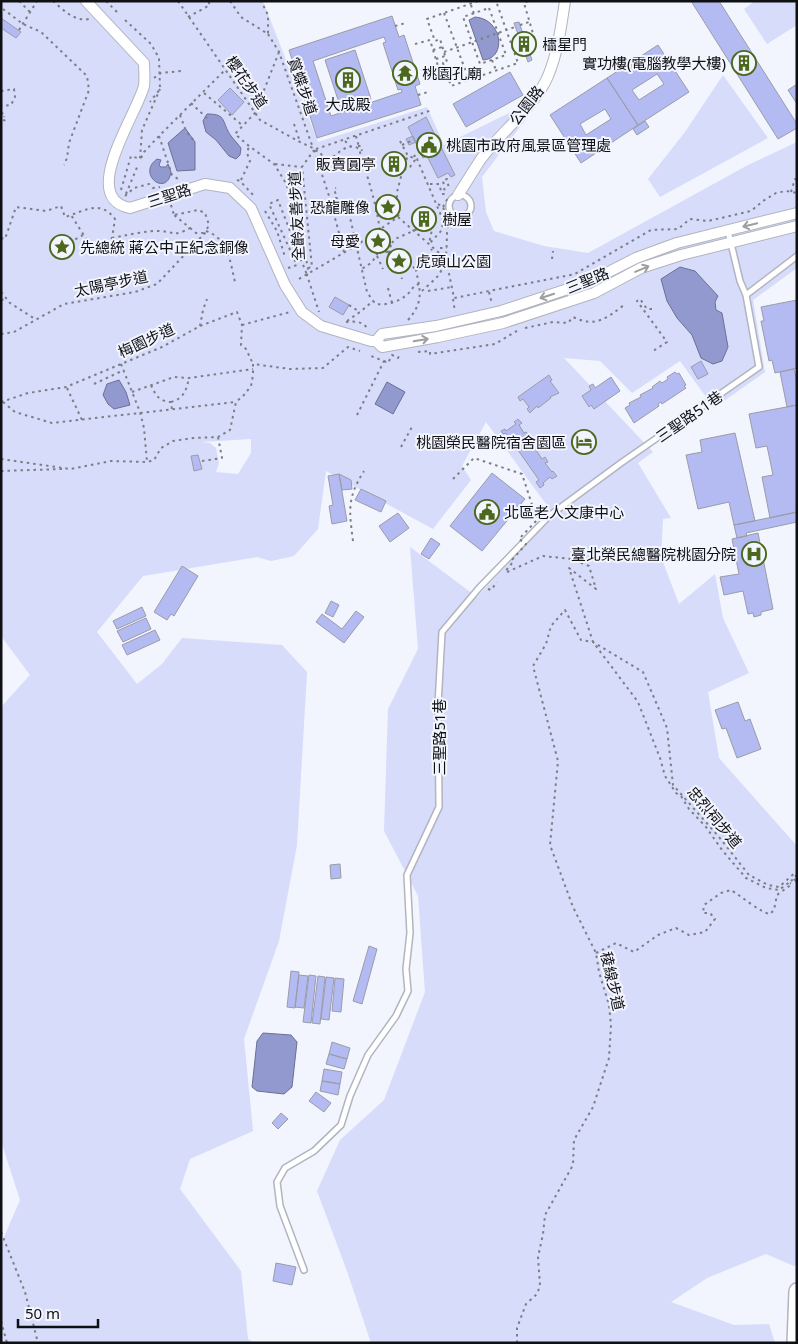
<svg xmlns="http://www.w3.org/2000/svg" width="798" height="1344" viewBox="0 0 798 1344" font-family="'Noto Sans','Noto Sans TC',sans-serif">
<style>
.green{fill:#d6dcfa;fill-rule:evenodd}
.water{fill:#9299ce;stroke:#6b7096}
.building{fill:#b3bbf2;stroke:#9a9ca7;fill-rule:evenodd}
.lines{fill:none;stroke-linecap:round;stroke-linejoin:round}
.lane-casing{stroke:#b2b4bf;stroke-width:8}
.street-casing{stroke:#b2b4bf;stroke-width:12}
.secondary-casing{stroke:#b2b4bf;stroke-width:18}
.path{stroke:#7d7e85;stroke-width:2;stroke-dasharray:2.5 4;stroke-linecap:butt}
.lane{stroke:#fff;stroke-width:5}
.street{stroke:#fff;stroke-width:10}
.secondary{stroke:#fff;stroke-width:15}
.path-bridge{stroke:#7d7e85;stroke-width:2;stroke-dasharray:2.5 4;stroke-linecap:butt}
.oneway{stroke:#9f9fa1}
.labels{text-anchor:middle;dominant-baseline:central;stroke-width:4;stroke-linejoin:round;paint-order:stroke}
.poi-label{font-size:15px;fill:#0f1014;stroke:#f2f4fe;text-anchor:start}
.street-label{font-size:15px;fill:#0f1014;stroke:#f2f4fe}
</style>
<rect width="100%" height="100%" fill="#f2f4fe"/>
<path class="green" d="M1,1H263L318,142L427,107L444,145L515,110L526,119L482,177L486,212L494,231L544,246L588,253L748,165L797,142V268L753,300L765,372L714,408L680,361L632,393L600,361L564,358L653,452L638,463L671,518L663,519L661,557L679,604L715,574L723,618L749,673L708,692L719,758L797,846V1265L794,1266L766,1254L707,1278L671,1302L734,1325L769,1324L775,1343H371L347,1271L317,1191L340,1140L384,1100L425,992L418,896L384,831L388,709L418,649L410,547L477,597L554,515L486,422L462,466L471,480L433,529L326,471L318,529L294,556L271,561L257,557L143,576L97,632L137,684L162,664L182,638L282,645L307,672L297,845L279,941L244,1039L253,1131L190,1159L180,1189L241,1271L248,1339L254,1343H1V1244L20,1200L1,1141V707L30,675L1,636ZM549,375L552,379L550,381L559,392L550,397L551,398L538,407L537,406L533,408L534,410L530,413L527,409L529,407L523,399L520,400L518,397ZM518,419L521,423L519,425L524,433L526,432L529,436L528,438L542,459L545,457L548,461L545,463L552,472L554,471L557,475L552,479L550,477L543,483L539,480L506,433L503,434L501,431L505,429L506,431L516,424L514,421ZM251,439V453L238,474L216,472L219,463L216,448L210,443L202,442Z
M755,1H797V25L767,44L744,9Z
M723,75L768,138L660,197L648,179L685,132Z"/>
<path class="water" d="M475,17C503,19 507,59 483,60L469,20Z
M207,114C228,114 221,122 231,136C234,140 238,144 241,148L240,155L236,159L229,156L216,140L206,132L203,121Z
M185,128L195,142V170L177,171L168,143Z
M157,159L161,160L159,165L161,167H166L168,164L171,172C167,198 136,174 157,159Z
M680,267L695,271L718,296L715,302L716,310L722,313L728,347L722,361L713,364L701,358L692,335L677,318L667,301L661,279Z
M119,380L126,392L130,405L114,409L108,404L103,395L107,384Z
M387,382L405,392L393,414L375,404Z
M263,1033L291,1035L297,1042L292,1087L284,1094L257,1091L252,1087L257,1041Z"/>
<path class="building" d="M691,1H719L797,124V128L778,139Z
M392,16L399,37L404,35L420,84L415,86L421,105L317,138L289,50ZM384,37L386,42L383,43L398,90L401,89L402,92L331,116L313,61Z
M1,18L21,32L16,38L1,28Z
M519,22L532,60L528,62L514,23Z
M658,45L689,92L638,125L607,78ZM657,74L664,84L639,100L632,90Z
M355,50L371,99L341,109L325,60Z
M510,72L523,95L466,127L453,104Z
M607,78L638,125L581,163L550,115ZM605,109L611,119L586,135L580,124Z
M797,84V104L788,90Z
M230,88L244,102L232,115L218,100Z
M426,117L455,175L451,177L448,173L438,178L427,156L423,158L408,127Z
M645,121L649,127L637,135L633,129Z
M413,136L416,142L409,145L406,139Z
M386 164a8 8 0 1 1 16 0a8 8 0 1 1-16 0Z
M419 219a5 5 0 1 1 10 0a5 5 0 1 1-10 0Z
M335,297L349,305L343,315L329,307Z
M797,300V368L775,373L772,360L769,361L761,321H764L761,307Z
M701,361L708,374L698,379L691,367Z
M794,369L797,382V405L787,407L780,372Z
M675,372L677,374L679,373L686,385L684,386L686,388L662,404L661,402L658,404L659,406L634,423L625,408L630,405L629,403L641,397L640,395L653,388L652,387L660,381L662,383L668,379L667,377Z
M549,375L552,380L550,381L559,393L550,397L551,398L538,408L537,406L530,413L527,409L529,407L523,399L520,401L518,397Z
M611,377L620,391L594,409L591,405L589,407L582,396L591,390L589,386L593,384L595,388Z
M797,405V512L770,518L762,477L773,475L767,446L756,448L749,414Z
M518,419L522,423L519,425L524,433L526,432L530,436L528,438L542,459L545,457L548,462L545,463L552,472L553,471L557,476L552,479L550,477L543,483L544,485L540,488L536,482L539,480L506,433L503,434L501,431L505,429L506,431L516,424L514,422Z
M735,433L755,521L734,525L729,502L698,509L686,455L702,452L700,440Z
M198,455L202,469L194,471L191,456Z
M492,473L525,499L482,551L450,526Z
M339,474L347,521L332,524L329,506L333,505L328,476Z
M339,474L351,480L352,489L342,490Z
M361,489L386,501L381,512L355,500Z
M797,512V522L746,533L747,536L737,538L734,525Z
M398,513L409,528L390,542L379,526Z
M758,533L773,609L761,612V615L754,617L753,613L748,614L743,591L724,595L720,577L739,574L732,539Z
M431,538L440,544L429,559L421,554Z
M182,566L198,576L174,616L171,614L167,620L154,612Z
M331,601L339,605L333,617L325,613Z
M142,607L146,616L117,629L113,621Z
M356,611L364,617L344,643L316,622L322,614L342,629Z
M146,618L151,629L123,642L117,631Z
M155,630L160,640L127,655L122,645Z
M738,702L745,721L750,719L761,749L737,758L726,728L722,729L715,710Z
M340,864L341,878L331,879L330,865Z
M369,946L377,949L362,1004L353,1001Z
M291,971L299,972L295,1008L287,1007Z
M299,975L308,976L304,1008L295,1007Z
M309,975L316,976L311,1023L303,1022Z
M318,976L325,977L320,1024L312,1023Z
M326,977L334,978L329,1020L321,1019Z
M335,978L344,979L341,1012L332,1011Z
M332,1042L350,1048L347,1059L329,1054Z
M329,1054L347,1059L344,1069L326,1064Z
M324,1069L342,1072L340,1084L322,1081Z
M322,1081L340,1084L338,1095L320,1091Z
M316,1092L331,1103L324,1112L309,1101Z
M281,1113L288,1119L278,1129L272,1123Z
M276,1263L296,1267L292,1285L273,1281Z"/>
<g class="lines">
<defs>
<path id="lane" d="M449 206a11 11 0 1 1 22 0a11 11 0 1 1-22 0Z
M746,295L797,256
M304,1270L280,1206L277,1182L285,1168L314,1151L341,1125L350,1096L368,1055L396,1016L408,991L406,969L410,933L407,875L439,807L438,705L442,632L479,588L549,516L621,463L759,367L746,295L740,281L728,231"/>
<path id="street" d="M86,1L144,63C144,70 145,79 144,86C137,114 78,198 130,208L205,184L230,188L251,208L285,285L302,312L321,326L371,341H376L382,347L438,337L503,323L594,293L641,268L681,255L797,226
M458,195C466,183 473,171 481,159C500,133 536,105 548,76C558,52 561,27 565,1
M376,341L382,334L436,326L501,311L589,282L636,258L677,243L797,213"/>
<path id="secondary" d="M795,1343L797,1291"/>
</defs>
<use href="#lane" class="lane-casing"/>
<use href="#street" class="street-casing"/>
<use href="#secondary" class="secondary-casing"/>
<path class="path" d="M19,1L30,12
M53,1C63,10 75,22 89,19
M106,1L119,14
M178,1L260,120L300,142L313,148L314,150L320,152L324,159L328,161
M230,1L241,17L268,34V15L261,1
M478,1L427,19L435,41L440,39L447,62L443,63L451,86L518,63L496,1
M528,1L524,3L534,37
M471,5L475,17
M489,8L506,55L480,64L463,17Z
M3,9L23,24L41,32L87,76L89,90L69,143L67,158L64,165
M444,13L469,80
M188,17L210,5L208,1
M125,20L151,44L159,58L160,89L150,102
M520,25L529,22
M395,26L406,23
M19,30L37,1
M268,34L279,52L313,148
M415,44L430,40L438,66L425,71
M433,50L442,47
M279,52L255,113L235,134L249,146L274,164L284,180L293,199L308,268L307,275L319,312
M444,52L515,27
M436,59L445,56
M492,60L496,70
M154,78L161,73L182,71
M1,91L14,89L15,97L11,105L1,106
M204,93L242,125
M418,95L428,92
M191,103L209,120
M1,113L5,114L4,117
M180,115L186,131L195,142
M3,120L7,121
M294,124L300,142
M159,136L172,175L181,181
M356,136L359,147
M345,141L354,150
M400,141L408,156L417,159L443,220L442,230L429,244
M402,145L411,141
M358,146H361L362,151
M316,149L432,110
M314,150L330,199L344,252
M141,158L144,152L159,136L226,69
M328,161C337,154 349,141 359,149C366,173 385,227 379,249C376,259 370,265 361,269
M275,164L302,167
M404,170L410,167L415,160L413,157L420,152
M237,180L240,181L255,197
M241,180L250,161L247,153L249,146
M430,184H439L442,194H445L443,180L447,179L449,189
M121,190L131,156L140,159L142,130L160,89
M791,192L795,179L797,180
M126,194L138,165
M125,196L134,188L149,184L153,188L160,187
M335,198H337L334,189L336,188
M338,202L341,201
M352,202L356,200
M376,202L378,210
M438,204L443,207L448,221
M171,205L174,215
M443,207L448,198
M265,211L277,231L285,257
M375,211L378,210C381,219 387,220 396,217
M349,213L367,292L373,301
M398,217L446,259L454,298L575,274L651,230L678,229L690,219L708,221L751,211L763,201L776,193L786,191L797,193
M398,217C401,208 396,201 397,192C400,181 403,167 408,156
M423,224L422,227L429,228L431,214L435,215L429,244
M190,228L196,233H204
M206,231C229,239 230,262 235,282
M1,238L5,239L16,207L46,211L61,206L65,217C85,211 100,199 115,219L112,238L95,253L71,215
M112,238C124,236 148,230 160,231C175,232 174,237 190,228L174,215
M64,246L83,235
M379,248C395,255 396,263 402,279
M440,248H447
M388,252L394,251L397,255L407,257L416,271
M377,256L383,269
M552,259L553,251
M391,266L388,252L392,243
M288,268L297,265L269,204L278,200L307,275
M308,268L312,267L302,167L314,150
M299,279L357,245L398,217
M388,288L392,303
M422,291C428,285 437,279 441,271C451,253 443,232 451,213
M428,291L452,287
M1,292L10,303L35,319
M489,292L492,304
M453,299L455,312
M1,300L7,299
M349,305L360,312
M652,309H647L640,299L637,301L667,342L653,351
M408,320C423,303 421,292 416,271L432,249
M347,321L360,312L373,301L376,304C390,306 407,299 414,286L419,284
M346,322C355,321 362,321 368,329
M242,325L290,312
M200,326L203,310L207,299
M525,328L553,322L568,323L573,317C595,328 607,318 624,305
M1,334L14,332L64,304L135,292L157,284L205,233L209,225L205,213L198,210L174,215
M418,352L430,351V354L495,344L520,329
M384,361L388,363L392,355L398,358L400,354
M121,364L140,412L144,428L147,462
M94,384L124,370
M151,385C156,396 159,401 171,402L172,410
M67,388L82,420
M132,392L174,377L189,378L253,369
M1,402L28,393L66,387L162,347L200,326L237,312L242,325L241,345L246,349L253,364
M3,402L15,412L52,423L236,402
M171,402C184,398 186,391 189,378
M357,415L384,361L371,356
M401,447L413,425
M1,459L70,469L111,461L147,462L154,460L161,448L173,441L193,438L218,437L230,430L236,402L244,395L251,386L253,375V364L290,369L323,368L348,347L360,351
M202,461L222,458L218,437
M1,471L63,469
M353,541C349,510 347,498 364,471
M507,572L543,556L571,559L589,566L596,589L569,568L593,642L638,702L660,758L665,776L676,793L681,796L689,809L706,827L722,850L746,878L766,888L779,890L791,881
M488,589L491,590L497,582
M797,875L793,878L795,880L797,878
M791,881L792,880L795,883L797,881
M596,953L616,943L634,952L658,935L676,928L689,935L705,932L715,919L710,913H703L704,905L721,893L731,890C741,896 761,913 770,914L774,910L777,895L792,884L790,883
M1,1232L25,1292L38,1343
M1,1321L7,1343
M517,1343V1328L526,1304L537,1294L540,1286L538,1257L543,1234L545,1215L573,1165L574,1140L593,1107L609,1058L611,1025L609,1005L599,972L596,953L573,907L550,845L558,761L533,666L546,644L551,626L565,610L581,640L593,642L643,672L667,728L673,785L719,837L749,875L768,885L779,887L797,871"/>
<use href="#lane" class="lane"/>
<use href="#street" class="street"/>
<use href="#secondary" class="secondary"/>
<path class="path-bridge" d="M392,243L395,239L422,227
M453,479L474,458L522,474L537,520L519,539L526,544L512,560L513,562L504,573"/>
</g>
<defs><path id="oneway-shaft" d="M-6 0H5M1.5-3L5.5 0L1.5 3" fill="none" stroke-width="1.6" stroke-linecap="round" stroke-linejoin="round" transform="scale(1.25)"/></defs>
<g class="oneway">
<use href="#oneway-shaft" transform="translate(750 225) rotate(166)"/>
<use href="#oneway-shaft" transform="translate(642 269) rotate(-23)"/>
<use href="#oneway-shaft" transform="translate(547 296) rotate(162)"/>
<use href="#oneway-shaft" transform="translate(421 340) rotate(-10)"/>
</g>
<defs>
<symbol id="building-ring" viewBox="-11 -11 22 22"><circle r="9.5" fill="#f2f4fe" stroke="#4c681c" stroke-width="1.5"/><path d="M-4-6H4V6H1V3H-1V6H-4ZM-2.5-4.3h1.7v1.8h-1.7ZM.8-4.3h1.7v1.8H.8ZM-2.5-1h1.7V.8h-1.7ZM.8-1h1.7V.8H.8Z" fill="#4c681c"/></symbol>
<symbol id="temple-ring" viewBox="-11 -11 22 22"><circle r="9.5" fill="#f2f4fe" stroke="#4c681c" stroke-width="1.5"/><path d="M0-6L5-2H3V0L6.5 2.5H4V6H1.5V3h-3V6H-4V2.5H-6.5L-3 0V-2H-5Z" fill="#4c681c"/></symbol>
<symbol id="civic-ring" viewBox="-11 -11 22 22"><circle r="9.5" fill="#f2f4fe" stroke="#4c681c" stroke-width="1.5"/><path d="M-.6-6.5H3V-4.5H.6V-3L4-1V1h2V6H-6V1h2V-1L-.6-3ZM-1.2 2.5V6h2.4V2.5Z" fill="#4c681c"/></symbol>
<symbol id="sight-ring" viewBox="-11 -11 22 22"><circle r="9.5" fill="#f2f4fe" stroke="#4c681c" stroke-width="1.5"/><path d="M0-6L1.8-2.2L6-1.7L2.9 1.2L3.7 5.4L0 3.3L-3.7 5.4L-2.9 1.2L-6-1.7L-1.8-2.2Z" fill="#4c681c"/></symbol>
<symbol id="hotel-ring" viewBox="-11 -11 22 22"><circle r="9.5" fill="#f2f4fe" stroke="#4c681c" stroke-width="1.5"/><path d="M-6-4.5h1.5V1H6V5H4.5V3h-9V5H-6ZM-4 0a1.8 1.8 0 1 1 3.6 0ZM.5 0V-2.5h3Q6-2.5 6 0Z" fill="#4c681c"/></symbol>
<symbol id="hospital-ring" viewBox="-11 -11 22 22"><circle r="9.5" fill="#f2f4fe" stroke="#4c681c" stroke-width="1.5"/><path d="M-5-5h3v3.5h4V-5h3V5h-3V1.5h-4V5h-3Z" fill="#4c681c"/></symbol>
</defs>
<g fill-rule="evenodd">
<use href="#building-ring" x="510" y="30" width="28" height="28"/>
<use href="#building-ring" x="730" y="49" width="28" height="28"/>
<use href="#temple-ring" x="391" y="59" width="28" height="28"/>
<use href="#building-ring" x="334" y="66" width="28" height="28"/>
<use href="#civic-ring" x="415" y="131" width="28" height="28"/>
<use href="#building-ring" x="380" y="150" width="28" height="28"/>
<use href="#sight-ring" x="374" y="193" width="28" height="28"/>
<use href="#building-ring" x="410" y="205" width="28" height="28"/>
<use href="#sight-ring" x="364" y="227" width="28" height="28"/>
<use href="#sight-ring" x="48" y="233" width="28" height="28"/>
<use href="#sight-ring" x="385" y="247" width="28" height="28"/>
<use href="#hotel-ring" x="570" y="428" width="28" height="28"/>
<use href="#civic-ring" x="473" y="498" width="28" height="28"/>
<use href="#hospital-ring" x="740" y="540" width="28" height="28"/>
</g>
<g class="labels">
<g class="poi-label">
<text x="542" y="44">櫺星門</text>
<text x="726" y="63" text-anchor="end">實功樓(電腦教學大樓)</text>
<text x="422" y="73">桃園孔廟</text>
<text x="348" y="104" text-anchor="middle">大成殿</text>
<text x="446" y="145">桃園市政府風景區管理處</text>
<text x="376" y="164" text-anchor="end">販賣圓亭</text>
<text x="370" y="207" text-anchor="end">恐龍雕像</text>
<text x="442" y="219">樹屋</text>
<text x="360" y="241" text-anchor="end">母愛</text>
<text x="80" y="247">先總統 蔣公中正紀念銅像</text>
<text x="416" y="261">虎頭山公園</text>
<text x="566" y="442" text-anchor="end">桃園榮民醫院宿舍園區</text>
<text x="504" y="512">北區老人文康中心</text>
<text x="736" y="554" text-anchor="end">臺北榮民總醫院桃園分院</text>
</g>
<g class="street-label">
<text transform="translate(247 82) rotate(55)">櫻花步道</text>
<text transform="translate(303 86) rotate(71)">賞蝶步道</text>
<text transform="translate(526 105) rotate(-52)">公園路</text>
<text transform="translate(169 195) rotate(-18)">三聖路</text>
<text transform="translate(296 216) rotate(-93)">全齡友善步道</text>
<text transform="translate(587 280) rotate(-22)">三聖路</text>
<text transform="translate(111 283) rotate(-12)">太陽亭步道</text>
<text transform="translate(146 340) rotate(-25)">梅園步道</text>
<text transform="translate(689 416) rotate(-35)">三聖路51巷</text>
<text transform="translate(439 737) rotate(-90)">三聖路51巷</text>
<text transform="translate(715 817) rotate(50)">忠烈祠步道</text>
<text transform="translate(613 981) rotate(77)">稜線步道</text>
</g>
</g>
<rect width="798" height="1344" fill="none" stroke="#0f1014" stroke-width="5"/>
<path d="M18 1319v8h80v-8" fill="none" stroke="#0f1014" stroke-width="2.5"/>
<text x="25" y="1319" font-size="15" fill="#0f1014" stroke="#f2f4fe" stroke-width="4" paint-order="stroke">50 m</text>
</svg>
